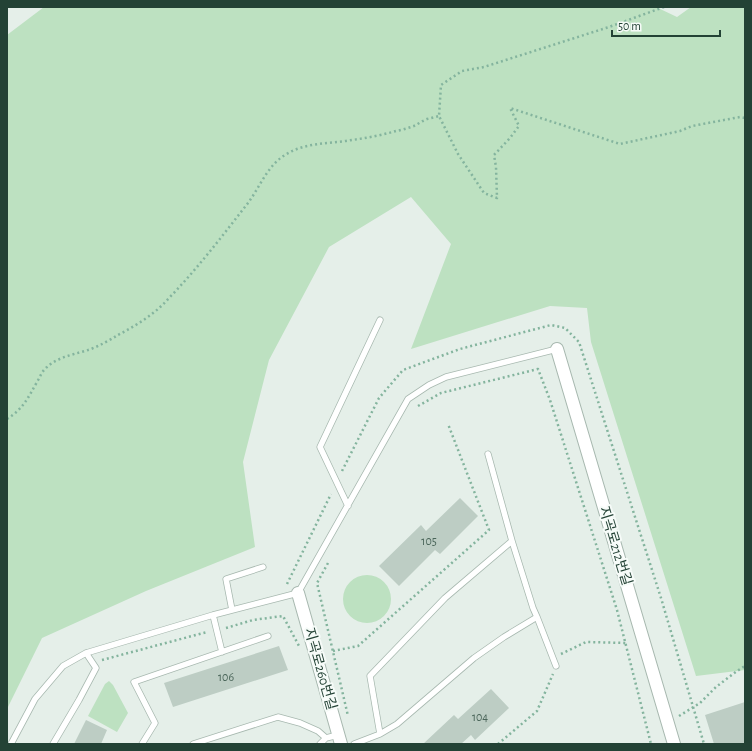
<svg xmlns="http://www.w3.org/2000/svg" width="752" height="751" viewBox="0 0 752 751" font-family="'Alegreya Sans','Noto Sans KR',sans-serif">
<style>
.green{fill:#bde1c1}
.building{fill:#bdcdc4}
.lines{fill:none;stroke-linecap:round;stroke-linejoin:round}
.service-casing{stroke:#a7b8af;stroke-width:7}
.tertiary-casing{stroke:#a7b8af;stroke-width:14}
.path{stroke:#84b49e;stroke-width:2.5;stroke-dasharray:2 3;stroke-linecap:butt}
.service{stroke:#fff;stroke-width:5.5}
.tertiary{stroke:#fff;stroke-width:12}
.labels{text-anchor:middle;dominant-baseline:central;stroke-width:4;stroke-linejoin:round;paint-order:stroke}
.number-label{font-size:12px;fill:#4a6559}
.street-label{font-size:14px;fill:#234235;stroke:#f6fbf8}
</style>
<rect width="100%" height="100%" fill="#e5efe9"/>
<path class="green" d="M44,7H656L677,17L691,7H745V670L696,676L591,342L587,308L550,306L411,349L451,244L411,197L329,247L269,360L243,462L255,547L146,591L42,638L7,709V35Z
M343 599a24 24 0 1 1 48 0a24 24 0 1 1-48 0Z
M109,681L113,685L128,713L117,732L88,716L105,684Z"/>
<path class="building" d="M460,498L478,516L440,554L435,550L399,586L379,566L421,525L426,531Z
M279,646L288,670L173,707L164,683Z
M491,689L509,708L475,740L471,735L461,744H423L454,715L458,719Z
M745,702V744H714L705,715Z
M86,720L107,730L101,744H74Z"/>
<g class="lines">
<defs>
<path id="service" d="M348,506L320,447L380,320
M232,610L226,579L263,567
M213,615L222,652
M537,617L556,666
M380,734L397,724L474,658L504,637L537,617L533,608L512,541
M11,744L35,699L63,666L86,653L213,615L298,593L408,399L429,385L446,377L557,349
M53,744L79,700L96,668L86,653
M142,744L155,723L134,682L268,636
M193,744L278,717L300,723L318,731L326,738
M320,744L326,738L338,735
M354,744L380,734L370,676L445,598L512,541L488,454"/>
<path id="tertiary" d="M557,349L674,744
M298,593L341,744"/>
</defs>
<use href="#service" class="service-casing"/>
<use href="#tertiary" class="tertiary-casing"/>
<path class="path" d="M664,7L609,27L484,67L462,71L441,85L439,116L458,154L484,193L497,198L496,167L494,155L510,138L519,126L510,108L620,144L680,131L692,126L740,117L745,118
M418,406L441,393L538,369L550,400L617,610L651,744
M7,419C23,409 28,398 37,382C40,377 42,371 47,367C59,356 77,354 91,349C101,345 110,340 118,335C137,325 155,314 169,298C198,268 223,235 248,203C260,187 267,166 285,155C305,142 329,144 352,140C367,138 382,135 396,131C402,130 408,128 414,126C418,124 422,121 427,119C431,118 435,117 439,116
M342,471L379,398L403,370L460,349L551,325L565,328L579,342L661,598L704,744
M328,563L317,583L348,716
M287,584L331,494
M226,628L253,620L283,616L299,646
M333,651L358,646L489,530L448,424
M561,654L586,642L626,643
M102,660L207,632
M679,716L700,703L716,687L737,671L745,666
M498,744L537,711L553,674"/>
<use href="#service" class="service"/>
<use href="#tertiary" class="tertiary"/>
</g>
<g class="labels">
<g class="number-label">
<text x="429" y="541">105</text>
<text x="226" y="677">106</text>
<text x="480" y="717">104</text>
</g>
<g class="street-label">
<text transform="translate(615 546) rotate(73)">지곡로212번길</text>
<text transform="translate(320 669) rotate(74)">지곡로260번길</text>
</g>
</g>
<rect width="752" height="751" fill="none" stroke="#234235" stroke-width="16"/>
<path d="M612 30v6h108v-6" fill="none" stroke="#234235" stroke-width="2"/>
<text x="618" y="30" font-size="12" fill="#234235" stroke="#f6fbf8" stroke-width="3" paint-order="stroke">50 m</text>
</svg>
